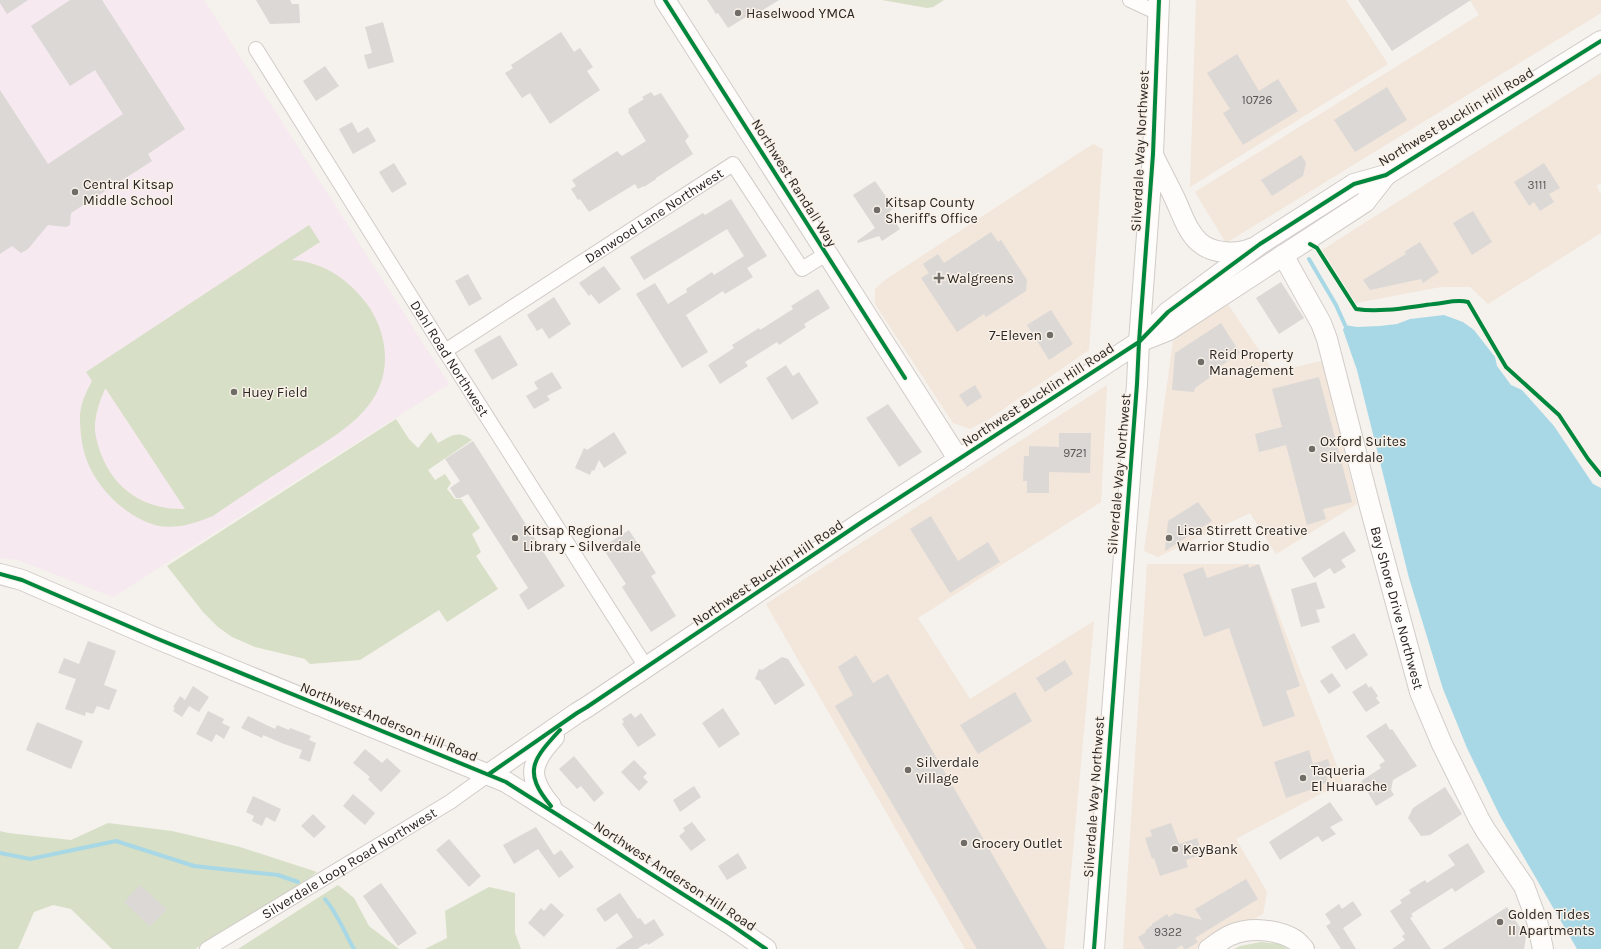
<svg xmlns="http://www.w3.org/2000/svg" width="1601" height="949" viewBox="0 0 1601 949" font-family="Karla,sans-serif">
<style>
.commercial{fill:#f3e6db}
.education{fill:#f6e9ef}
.green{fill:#d7dfc6;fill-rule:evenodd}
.water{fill:#a8d8e6}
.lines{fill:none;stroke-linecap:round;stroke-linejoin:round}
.stream{stroke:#a8d8e6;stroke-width:4}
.building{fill:#dbd8d6}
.street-casing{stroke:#d0ccc8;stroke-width:16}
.secondary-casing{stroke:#d0ccc8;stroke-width:22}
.street{stroke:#fefdfc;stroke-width:14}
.secondary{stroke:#fefdfc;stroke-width:20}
.cycleway-casing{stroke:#f9f1e8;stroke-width:6}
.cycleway{stroke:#00873e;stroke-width:4}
.poi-dot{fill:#706d69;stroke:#f9f1e8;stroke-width:1.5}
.labels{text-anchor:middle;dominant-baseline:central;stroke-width:3;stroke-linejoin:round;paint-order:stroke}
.number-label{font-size:12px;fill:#595654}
.poi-label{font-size:14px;fill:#292623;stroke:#f9f1e8;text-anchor:start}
.street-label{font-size:14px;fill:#292623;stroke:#f9f1e8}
</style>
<rect width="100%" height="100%" fill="#f5f1ec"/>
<path class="commercial" d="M1196,0H1346L1388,64L1190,187Z
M1470,0H1601V13L1226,243L1195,192L1479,15Z
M1601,73V183L1596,186L1601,194V233L1488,304L1470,287H1441L1356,303L1322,250Z
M1093,144L1103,149L1089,350L989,419L970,429L953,423L875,304V289L885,280Z
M1227,303L1274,372L1322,361L1357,504L1276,554L1250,513L1158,557L1144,551L1173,341Z
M1107,385L1101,502L918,618L970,699L1094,621L1064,949H965L766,604Z
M1147,564H1259L1343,782L1236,839L1267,892L1263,914L1195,949H1123Z"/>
<path class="education" d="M0,0H204L449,384L113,597L18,560L0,558Z"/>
<path class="green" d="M882,0H944L933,7L927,8Z
M309,225L320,242L292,260C325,262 353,282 371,310C380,325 385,341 385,359C384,412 335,435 296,461C268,479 240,497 213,516C196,523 177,529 159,526C127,519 94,486 85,455C81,442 80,428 80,415C81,403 86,392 92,381L86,372ZM105,389H106L185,509C146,510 115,491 101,454C98,445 94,433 95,424C96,412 100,400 105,389Z
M396,419L409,439L418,448L431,432L438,443C452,435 458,430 472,440L428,470L435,480L445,474L451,483L447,489L455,499H461L480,528L472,534L481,552L476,556L498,589L447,622L439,610L360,660L310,664L305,659L255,647L232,637L218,627L203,612L167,566Z
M108,823L172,831L240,847L317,872L287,894L214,939L195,949H112L71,909L53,905L34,912L18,949H0V831L8,833L71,840Z
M338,885L354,898L369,926L399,949H238Z
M489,887L515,893V933L521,949H425L447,938L445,911Z
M1261,942L1280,944L1288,949H1234L1240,946Z"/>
<path class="water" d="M1444,315L1463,322L1474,330L1495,357L1497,366L1511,385L1522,390L1554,426L1593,484L1601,488V949H1577L1500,816L1467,748L1443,689L1409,578L1357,370L1343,330L1345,325L1357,327L1380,326L1397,324L1410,319Z"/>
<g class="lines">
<path class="stream" d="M1309,259L1336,305L1345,325
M0,853L30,859L116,841L194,866L278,875L298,882
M325,899C338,914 344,932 354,949"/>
</g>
<path class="building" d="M0,0H28L7,14L0,3Z
M70,0H102L185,129L148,154L152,161L71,213L70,225L66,227L48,225L28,249L21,253L12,246L0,254V90L48,164L123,114L95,70L70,86L31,26Z
M256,0H290L292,4H299L300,23L270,24Z
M707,0H779L748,19L746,17L728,28L718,13L716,14Z
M1358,0H1471L1392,51Z
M383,22L394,62L368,69L364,55L372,53L365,27Z
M561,32L574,52L580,48L593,67L587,71L600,90L550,124L530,93L522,98L505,73L513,68L511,65Z
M1237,54L1259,91L1278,79L1298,111L1243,145L1223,113L1230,109L1207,73Z
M325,66L339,86L316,101L303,81Z
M1387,87L1407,120L1355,152L1334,120Z
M651,92L654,96L661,93L689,136L685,141L693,154L656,178V179L644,187V186L638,189L635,184L589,212L580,199L578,200L571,189L576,186L572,180L617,151L622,156L646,141L628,112L629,111L628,109L644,99L642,97Z
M352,122L358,133L368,127L376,141L353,154L339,129Z
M1301,155L1306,163L1303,176L1272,196L1261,180Z
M394,163L407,184L392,193L379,172Z
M1544,163L1560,188L1549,194L1554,202L1540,211L1534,202L1529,206L1514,182Z
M875,181L894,208L889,212L900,229L882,241L879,236L858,243L857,241L875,228L853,195Z
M731,199L767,256L747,268L753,277L725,294L723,291L686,315L708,352L682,368L636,294L655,283L668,304L687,292L686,289L712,272L714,275L744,256L727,229L644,280L630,257L703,213L705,215Z
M1473,211L1492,242L1472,255L1453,223Z
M991,232L998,242L1001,240L1027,280L1026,291L986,317L984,314L957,332L921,278L929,273L923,264L938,254L944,263Z
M1420,242L1439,272L1423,283L1421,279L1370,290L1363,280L1406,254L1404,252Z
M604,266L621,289L599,304L591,294L589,296L579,283Z
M468,274L482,299L469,306L455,281Z
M1281,282L1304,318L1279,334L1256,298Z
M818,289L830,308L804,324L806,327L779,345L777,342L745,362L748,366L720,384L708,365L734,348L732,345L759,328L760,330L793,309L791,306Z
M554,297L571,324L549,339L542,328L537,331L527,315Z
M1051,310L1073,344L1049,360L1027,325Z
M1221,323L1240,353L1215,370L1216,373L1195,388L1194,392L1172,390L1175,353Z
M500,335L518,365L492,380L474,350Z
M786,365L793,376L799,372L819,403L792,420L766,378Z
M552,372L562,388L547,396L550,400L534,409L526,396L538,389L534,382Z
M1319,377L1352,502L1323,509L1326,519L1307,525L1286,445L1259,452L1255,434L1282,427L1272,389Z
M975,385L982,397L967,407L959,395Z
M888,404L922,452L899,467L866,418Z
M614,432L627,453L604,468L599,460L594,471L592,470L590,475L575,468L584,448L587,450Z
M1059,433H1091L1090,473L1049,472V493H1027V481H1023L1024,456H1029V446L1059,447Z
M473,441L565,586L528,610L519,595L528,588L468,494L460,498H456L450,488L460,481L445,459Z
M1198,502L1212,521L1165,551L1168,521Z
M931,516L958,561L988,542L1000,562L950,593L910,529Z
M629,530L656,573L651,576L676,616L651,632L622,587L626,584L602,547Z
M1344,531L1356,551L1341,560L1346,567L1334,574L1330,568L1314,578L1301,558Z
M1248,564L1249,568L1259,564L1300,686L1286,691L1295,716L1263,727L1229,628L1204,637L1183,574L1203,567L1207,578Z
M1316,582L1325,608L1316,610L1320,622L1301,627L1291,589Z
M1354,633L1368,655L1346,670L1331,647Z
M88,641L116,651L104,685L117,690L109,710L97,706L93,714L86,712L85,716L65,709L76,679L58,673L64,658L79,664Z
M856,655L873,683L888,674L1047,949H977L835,706L853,695L838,667Z
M782,657L788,659L805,685L775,705L760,681L755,679L759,669L762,670Z
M1065,660L1073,674L1045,692L1036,678Z
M1332,673L1341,686L1329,694L1320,681Z
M1366,683L1369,688L1371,686L1378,696L1376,698L1380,703L1366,712L1352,692Z
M193,686L209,697L199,712L189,706L182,717L173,711L175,708L173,707L180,696L185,700Z
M1015,692L1032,721L978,754L960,725Z
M723,708L740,734L719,748L702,723Z
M208,711L224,719L222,723L230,727L224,739L216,734L212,742L196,734Z
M631,713L635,718L641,713L656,735L638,747L622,724L624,722L622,719Z
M248,716L275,729L277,725L289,730L290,728L311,736L309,740L316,743L310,762L299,758L302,750L284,744L263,735L262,738L241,728Z
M37,722L83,741L71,769L26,750Z
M1386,723L1390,730L1392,729L1417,766L1393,780L1391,790L1394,795L1376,806L1361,781L1381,768L1379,765L1385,761L1366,736Z
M365,749L382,763L387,758L401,771L381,792L368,779L370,777L353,763Z
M1309,750L1313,764L1328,759L1332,773L1326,775L1328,782L1317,786L1319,787L1286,798L1274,762Z
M574,756L604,793L594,802L581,786L577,789L559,769Z
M634,760L647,773L643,777L648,782L639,791L621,772Z
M694,786L701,797L680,812L673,800Z
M1445,787L1462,814L1430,835L1421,836L1408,818L1413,808Z
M353,794L375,813L365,825L343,806Z
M253,796L281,809L275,822L266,817L262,826L252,821L254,816L246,812Z
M1330,802L1343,820L1330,827L1336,834L1322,842L1318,836L1280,860L1269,842Z
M313,814L326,827L314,838L301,826Z
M692,822L706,840L691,851L679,836L685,831L683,828Z
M1171,823L1179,844L1197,838L1202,854L1186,860L1188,867L1160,876L1154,858L1152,859L1145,838L1152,836L1150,830Z
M536,827L554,855L561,850L574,867L559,878L538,849L514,864L503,845Z
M449,839L481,876L469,887L436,850Z
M1468,843L1485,872L1455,892L1452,888L1411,914L1413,916L1410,918L1431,949H1392L1405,940L1402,936L1405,934L1390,911L1402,903L1400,900L1411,893L1409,890L1425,880L1427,883L1455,865L1448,855Z
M738,853L747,868L727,880L718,866Z
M1246,879L1258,899L1195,938L1198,942L1187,949H1184L1182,945L1176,949H1145L1138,937L1145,933L1146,930L1152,925V924L1167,914L1169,917L1175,913L1202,920L1195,909Z
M381,883L417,933L398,946L363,896Z
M140,885L167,909L150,927L124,902Z
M620,893L638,919L640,918L645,925L654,919L664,935L648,945L647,943L637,949H615L633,937L617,913L605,922L596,909Z
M1353,901L1362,915L1343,928L1356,949H1341L1326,926L1331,923L1325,914L1339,904L1342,909Z
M551,903L564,915L544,937L528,923L541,908L544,911Z
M1507,907L1526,937L1524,949H1442Z"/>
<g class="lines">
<defs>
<g id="street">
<path d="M1130,0L1158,13"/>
<path id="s1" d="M256,49L445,351L646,667"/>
<path id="s2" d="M445,351L733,164L802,269L826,254"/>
<path id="s3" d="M207,949L450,802L489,774"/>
</g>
<g id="secondary">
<path d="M665,0L959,460"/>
<path d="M1153,155C1160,170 1168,184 1175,199C1182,214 1187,231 1199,242C1212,254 1238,255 1253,248"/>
<path id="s4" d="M1283,255L1321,323L1327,339L1370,507L1420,692L1442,744L1479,819L1486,831L1524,886L1537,921L1543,949"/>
<path d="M1144,337L1168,312L1260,244L1354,184L1386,175L1601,41"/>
<path d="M0,574L22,580L158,639L506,782L730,924L766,949"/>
<path d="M489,774L577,713L587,707L862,522L978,447L1139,342L1169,330L1365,202L1386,175"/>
<path d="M551,806C527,777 529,764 554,737"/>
<path d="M1094,949L1137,384L1139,342L1153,154L1159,0"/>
<path d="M1209,949C1216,945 1223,938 1231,935C1250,927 1277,929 1295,940C1298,942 1301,946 1304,949"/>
</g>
</defs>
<use href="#street" class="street-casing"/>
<use href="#secondary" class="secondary-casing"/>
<use href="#street" class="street"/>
<use href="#secondary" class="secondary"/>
<defs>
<path id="cycleway" d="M665,0L905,378
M1310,244L1317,248L1356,309C1381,313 1409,307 1434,304C1446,303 1456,299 1468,302L1506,367L1559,415L1588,459L1601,475
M0,574L22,580L158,639L506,782L730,924L766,949
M489,774L577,713L587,707L862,522L1139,342L1168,312L1260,244L1354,184L1386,175L1601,41
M551,806C522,772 533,759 560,730
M1094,949L1137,384L1139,342L1153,154L1159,0"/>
</defs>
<use href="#cycleway" class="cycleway-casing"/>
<use href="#cycleway" class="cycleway"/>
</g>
<g class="poi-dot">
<circle cx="738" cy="13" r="4"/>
<circle cx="75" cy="192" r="4"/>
<circle cx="877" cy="210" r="4"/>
<path d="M937 272h4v4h4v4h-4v4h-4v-4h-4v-4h4z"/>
<circle cx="1050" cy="335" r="4"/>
<circle cx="1201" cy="362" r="4"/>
<circle cx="234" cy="392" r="4"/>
<circle cx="1312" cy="449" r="4"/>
<circle cx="515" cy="538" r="4"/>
<circle cx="1169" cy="538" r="4"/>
<circle cx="908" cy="770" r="4"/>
<circle cx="1303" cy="778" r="4"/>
<circle cx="964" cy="843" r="4"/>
<circle cx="1175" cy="849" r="4"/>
<circle cx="1500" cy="922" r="4"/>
</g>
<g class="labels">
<g class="number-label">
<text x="1257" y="100">10726</text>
<text x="1537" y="185">3111</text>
<text x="1075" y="453">9721</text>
<text x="1168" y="932">9322</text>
</g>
<g class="poi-label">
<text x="746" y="13">Haselwood YMCA</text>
<text x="83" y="184">Central Kitsap<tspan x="83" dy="16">Middle School</tspan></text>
<text x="885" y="202">Kitsap County<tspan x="885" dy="16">Sheriff's Office</tspan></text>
<text x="947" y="278">Walgreens</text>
<text x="1042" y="335" text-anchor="end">7-Eleven</text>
<text x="1209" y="354">Reid Property<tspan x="1209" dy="16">Management</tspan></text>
<text x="242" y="392">Huey Field</text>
<text x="1320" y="441">Oxford Suites<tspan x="1320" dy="16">Silverdale</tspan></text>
<text x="523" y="530">Kitsap Regional<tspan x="523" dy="16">Library - Silverdale</tspan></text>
<text x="1177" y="530">Lisa Stirrett Creative<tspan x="1177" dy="16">Warrior Studio</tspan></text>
<text x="916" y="762">Silverdale<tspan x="916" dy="16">Village</tspan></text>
<text x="1311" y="770">Taqueria<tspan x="1311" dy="16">El Huarache</tspan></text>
<text x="972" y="843">Grocery Outlet</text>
<text x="1183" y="849">KeyBank</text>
<text x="1508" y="914">Golden Tides<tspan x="1508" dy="16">II Apartments</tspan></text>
</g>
<g class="street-label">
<text transform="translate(1456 117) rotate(-31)">Northwest Bucklin Hill Road</text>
<text transform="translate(1140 151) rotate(-87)">Silverdale Way Northwest</text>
<text transform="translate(794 183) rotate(58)">Northwest Randall Way</text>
<text stroke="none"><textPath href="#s2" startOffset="249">Danwood Lane Northwest</textPath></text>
<text stroke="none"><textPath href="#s1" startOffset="365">Dahl Road Northwest</textPath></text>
<text transform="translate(1038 395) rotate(-33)">Northwest Bucklin Hill Road</text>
<text transform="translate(1119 474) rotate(-85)">Silverdale Way Northwest</text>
<text transform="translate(768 573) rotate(-34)">Northwest Bucklin Hill Road</text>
<text stroke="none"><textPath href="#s4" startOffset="373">Bay Shore Drive Northwest</textPath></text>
<text transform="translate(389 722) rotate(22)">Northwest Anderson Hill Road</text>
<text transform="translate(1094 797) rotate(-86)">Silverdale Way Northwest</text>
<text stroke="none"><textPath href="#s3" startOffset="166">Silverdale Loop Road Northwest</textPath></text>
<text transform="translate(675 876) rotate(33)">Northwest Anderson Hill Road</text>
</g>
</g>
</svg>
